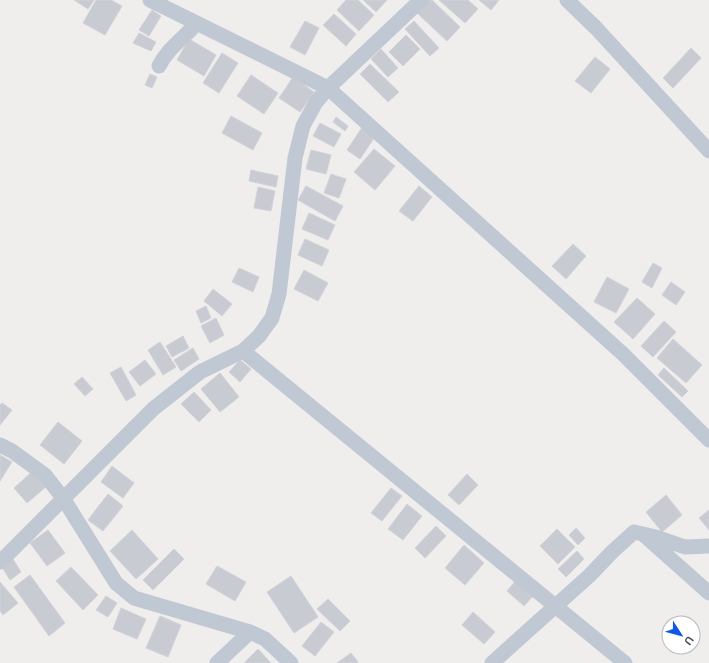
<svg xmlns="http://www.w3.org/2000/svg" width="709" height="663" viewBox="0 0 709 663" font-family="Arial,sans-serif">
<style>
.building{fill:#c9cbd3;stroke:#d1d2d9}
.lines{fill:none;stroke-linecap:round;stroke-linejoin:round}
.minor{stroke:#c0c8d3;stroke-width:15}
</style>
<rect width="100%" height="100%" fill="#f0eded"/>
<path class="building" d="M74,0H94L88,9Z
M96,0H111L122,6L105,35L83,23Z
M346,0H358L374,15L359,31L337,10Z
M363,0H387L376,12Z
M428,0H432L460,27L447,41L416,12Z
M439,0H468L478,9L465,23Z
M479,0H499L491,10Z
M152,10L161,16L149,36L139,30Z
M334,14L356,34L346,46L323,25Z
M305,21L319,28L305,55L290,47Z
M414,21L439,48L430,56L405,29Z
M139,33L156,42L151,51L133,43Z
M406,35L420,49L403,66L389,52Z
M189,39L216,55L204,76L177,60Z
M691,48L701,58L673,88L663,78Z
M381,49L398,68L388,77L371,59Z
M222,53L238,63L219,93L203,83Z
M595,57L610,69L591,93L575,81Z
M370,64L399,92L388,102L360,74Z
M150,74L157,77L152,88L145,85Z
M251,75L278,93L264,114L237,96Z
M293,77L314,92L300,112L279,98Z
M231,116L262,133L253,150L222,133Z
M336,117L348,126L345,131L333,122Z
M320,123L341,134L334,147L313,136Z
M363,126L376,135L360,159L347,150Z
M374,149L395,166L375,190L354,172Z
M311,150L331,155L326,174L306,169Z
M251,170L278,176L276,187L249,181Z
M331,174L346,179L339,198L324,193Z
M306,186L343,206L335,221L298,200Z
M419,186L432,197L413,221L399,211Z
M258,187L275,191L271,211L254,208Z
M309,213L335,225L328,240L302,229Z
M305,239L329,250L322,266L298,255Z
M573,244L586,256L566,279L552,266Z
M653,263L662,268L652,288L642,282Z
M239,268L259,277L253,292L232,282Z
M304,270L328,283L318,301L294,289Z
M607,277L629,289L616,313L594,302Z
M671,282L685,292L676,305L662,295Z
M213,289L232,304L222,316L204,301Z
M637,298L655,314L633,339L614,322Z
M206,306L211,318L201,323L196,311Z
M216,318L224,335L210,343L201,326Z
M664,321L676,332L653,357L641,346Z
M183,336L189,348L172,357L166,346Z
M673,339L702,365L686,383L657,358Z
M160,342L176,367L163,375L148,350Z
M193,348L199,359L181,371L174,360Z
M145,360L156,374L140,386L129,372Z
M240,360L251,369L240,382L229,372Z
M121,367L136,395L126,401L110,373Z
M664,368L688,391L682,397L658,375Z
M220,373L239,397L220,412L201,389Z
M82,377L93,389L85,396L74,384Z
M194,392L211,410L199,422L181,404Z
M2,403L12,410L0,425V405Z
M58,422L82,441L64,464L40,445Z
M0,455L12,462L0,481Z
M112,466L134,483L123,498L101,482Z
M34,470L48,485L27,503L14,488Z
M467,474L478,485L459,505L448,495Z
M391,488L402,496L382,521L371,513Z
M108,494L123,506L103,531L88,520Z
M666,495L682,515L662,532L646,512Z
M407,504L422,516L403,540L388,529Z
M709,510V530L699,518Z
M436,526L446,536L425,558L415,548Z
M576,528L585,538L578,545L569,535Z
M557,529L575,547L558,564L540,546Z
M48,530L65,553L47,566L30,543Z
M132,530L158,559L136,579L110,551Z
M464,545L484,563L465,585L445,568Z
M174,549L184,559L153,590L143,580Z
M577,551L584,559L566,577L558,569Z
M11,556L21,572L10,580L0,564Z
M217,566L246,582L235,601L206,584Z
M71,567L98,595L83,610L56,581Z
M30,575L65,623L49,636L14,587Z
M291,576L318,617L294,633L267,592Z
M517,579L534,595L524,606L507,591Z
M0,582L18,603L3,615L0,611Z
M106,596L117,603L108,617L96,610Z
M328,599L350,621L340,631L317,609Z
M121,608L146,619L137,639L113,629Z
M473,612L495,632L484,644L462,625Z
M160,616L181,625L168,657L146,648Z
M321,622L334,632L315,656L302,646Z
M258,649L271,663H244Z
M351,653L358,662L357,663H337Z"/>
<g class="lines">
<path class="minor" d="M150,0L328,88L623,354L709,440
M567,0L596,28L709,151
M159,66C167,49 184,38 197,23
M243,351L625,663
M0,445L12,451L45,475L63,498L116,583L134,598L250,632L265,639L291,663
M645,536L709,593
M0,562L153,409L200,372L243,351L259,336L272,318L279,294L295,158L303,126L316,102L328,88L421,0
M217,663L250,632
M492,663L589,576L612,552L634,532L656,537L685,547L709,546"/>
</g>
<g transform="translate(681 635) rotate(126)"><circle r="19" fill="#ffffff" stroke="#b5b8bd"/>
<path d="M0-3L7 15L0 10L-7 15Z" fill="#1157e6"/>
<text y="-6" font-size="11" font-weight="bold" text-anchor="middle" fill="#454e5b">U</text>
</g>
</svg>
